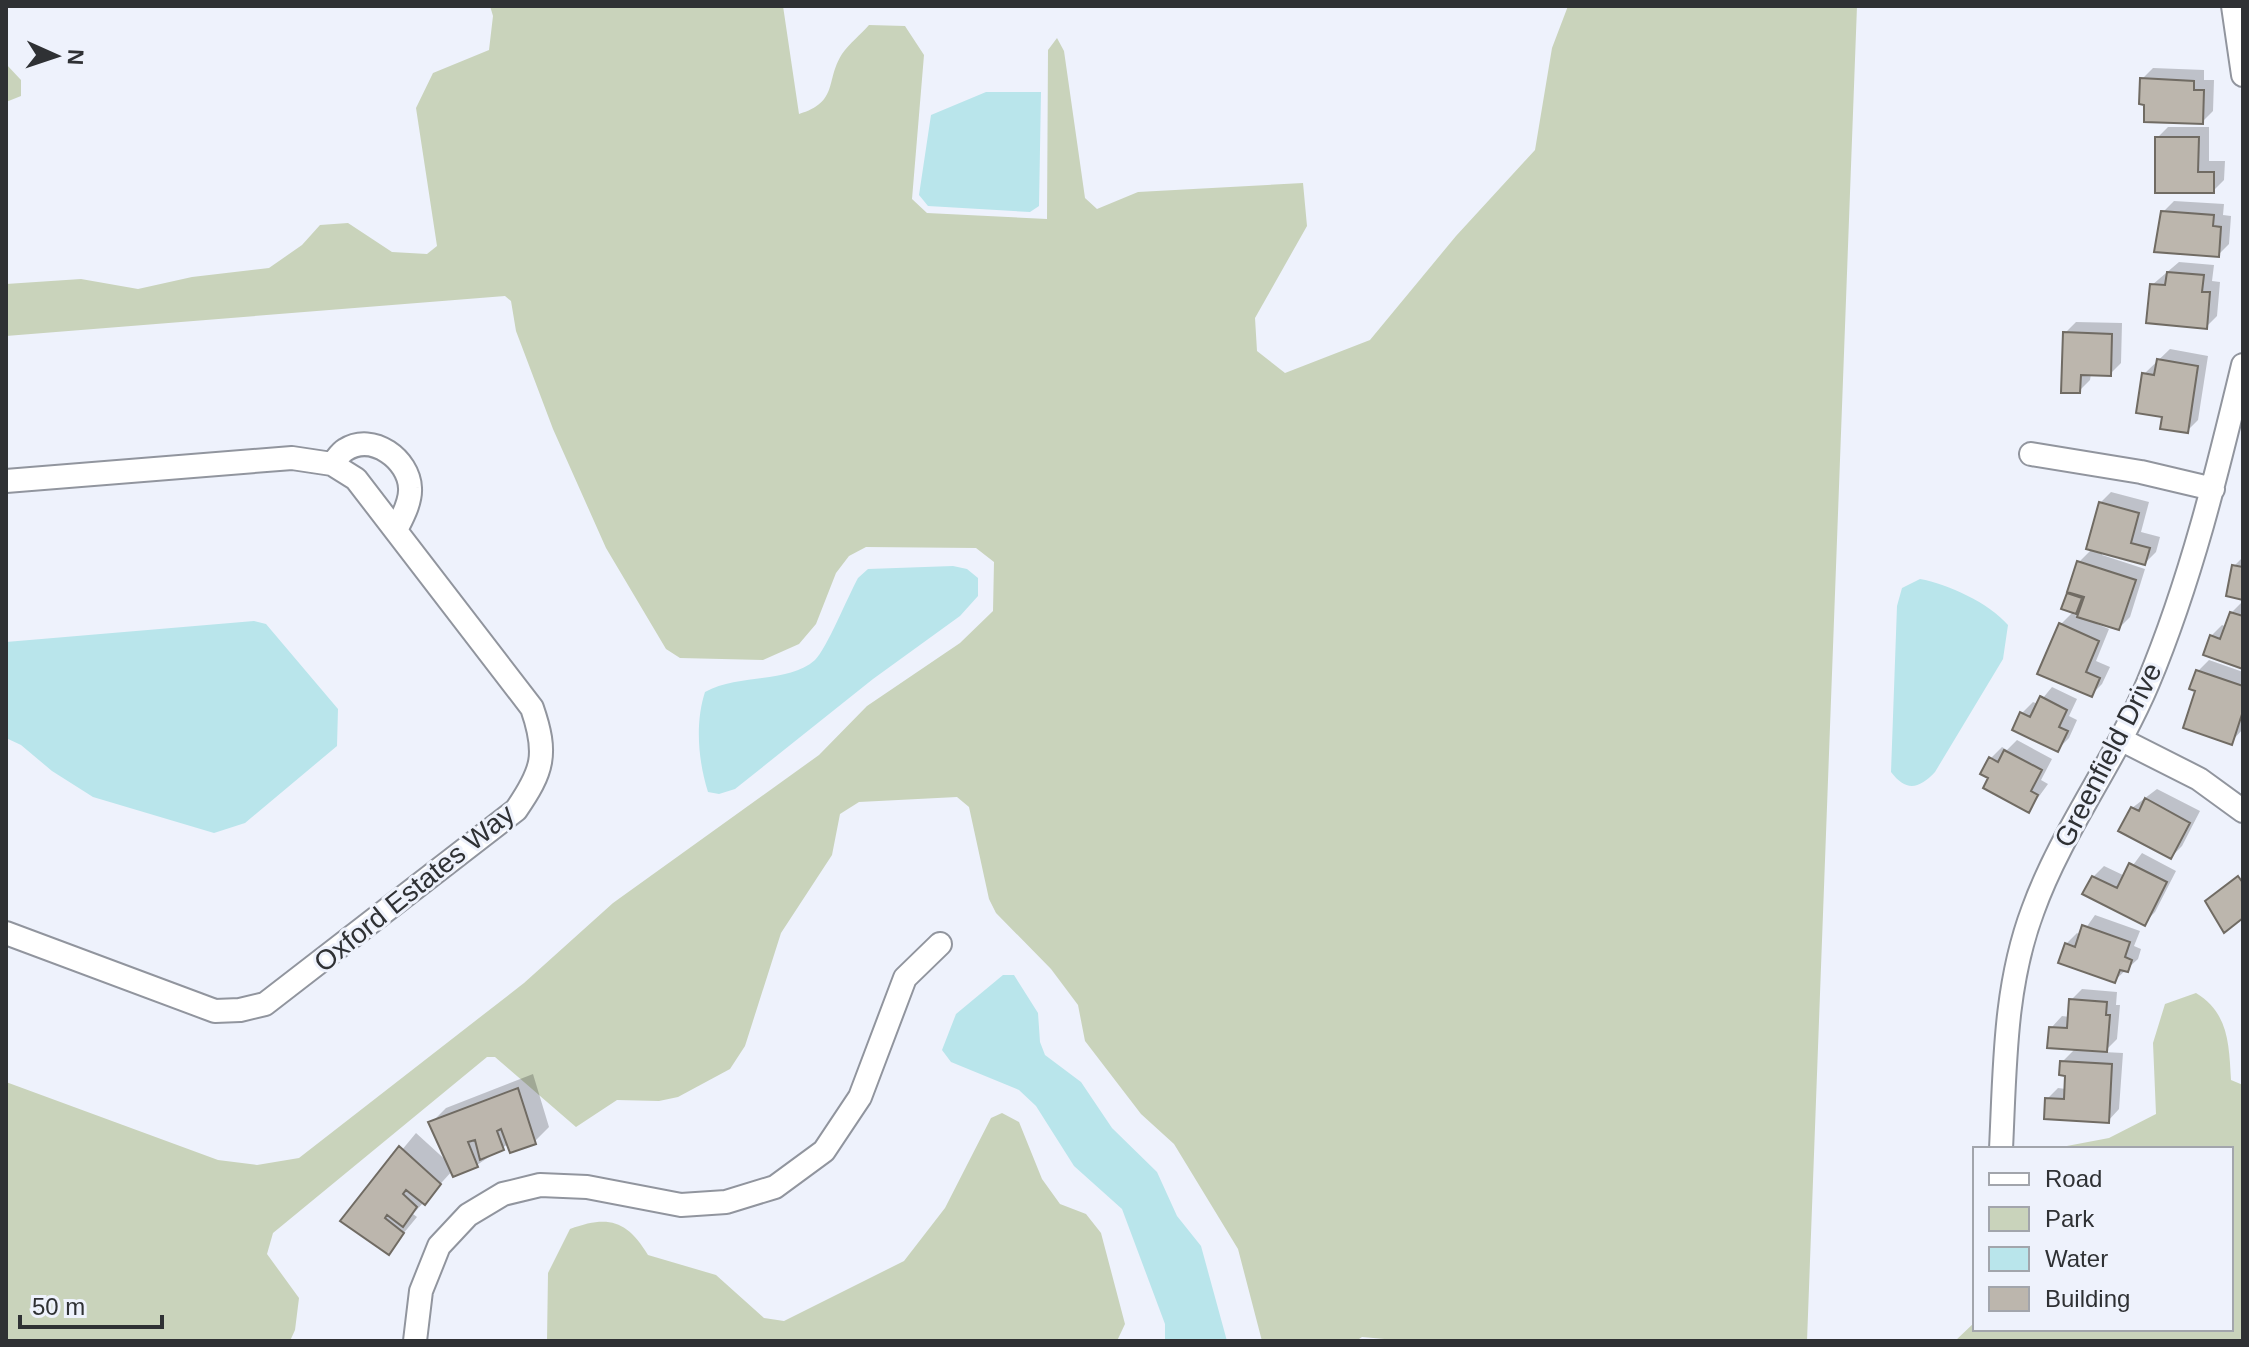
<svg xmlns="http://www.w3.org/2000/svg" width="2249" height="1347" viewBox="0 0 2249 1347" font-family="Arial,sans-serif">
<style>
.green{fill:#c9d3bb}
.water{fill:#b9e5eb}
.shadow{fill:#0003;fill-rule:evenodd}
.building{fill:#bcb6ad;stroke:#706b63;stroke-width:2}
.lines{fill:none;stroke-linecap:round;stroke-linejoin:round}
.minor-casing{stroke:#91959e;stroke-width:26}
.minor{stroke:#fff;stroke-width:22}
.labels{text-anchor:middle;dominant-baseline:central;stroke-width:6;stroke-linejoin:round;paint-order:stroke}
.street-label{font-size:28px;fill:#2f3134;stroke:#eef2fc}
</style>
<rect width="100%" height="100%" fill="#eef2fc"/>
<path class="green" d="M490,6H783L799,114C839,102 825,81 842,54C849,44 861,34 869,25L905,26L924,55L912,199L927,213L1047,219L1048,50L1057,38L1064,51L1085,198L1097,209L1138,192L1303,183L1307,226L1255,318L1257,351L1285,373L1370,340L1456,236L1535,150L1552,48L1568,6H1857L1807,1341H1407L1362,1337L1356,1341H1262L1238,1249L1174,1144L1141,1114L1085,1041L1078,1005L1051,969L996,913L989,899L969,807L957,797L859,802L840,814L832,855L781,933L745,1046L730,1069L678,1097L659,1101L617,1100L576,1127L495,1057H487L273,1233L267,1254L299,1298L295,1330L290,1341H6V1082L218,1160L257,1165L299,1158L524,983L613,903L819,755L867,706L960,643L993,611L994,562L976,548L866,547L849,556L836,573L816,624L799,644L763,660L680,658L666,649L606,548L553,429L516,331L511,301L505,296L6,336V284L81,279L138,289L192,277L269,268L302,245L320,225L348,223L392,252L427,254L437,246L416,108L433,73L489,50L493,16Z
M6,64L21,80V96L6,102Z
M2196,993C2229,1013 2229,1045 2231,1080L2243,1085V1341H1955L1975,1322V1329H2231V1149H2051L2109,1138L2156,1114L2153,1043L2165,1004Z
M1002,1113L1019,1122L1042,1179L1060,1204L1086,1214L1101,1233L1125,1324L1117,1341H547L548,1273L570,1229C608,1215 627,1220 648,1255L716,1275L764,1318L784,1321L904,1261L945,1208L991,1118Z"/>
<path class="water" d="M986,92H1041L1039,206L1030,212L928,206L919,195L931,115Z
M953,566L967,569L978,578V596L960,616L873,679L735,789L719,794L708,792C698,760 695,723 705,692C739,673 788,684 815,660C826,650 849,594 858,578L868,569Z
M1920,579C1948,584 1989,603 2008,625L2003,659L1935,772C1919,789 1906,792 1891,772L1897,606L1902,588Z
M254,621L266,624L338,709L337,746L245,823L214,833L93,797L52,771L21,745L6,738V642Z
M1003,975H1014L1038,1013L1040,1042L1045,1055L1081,1082L1112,1128L1157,1172L1177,1216L1201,1246L1227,1341H1165V1324L1122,1209L1074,1166L1036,1106L1019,1090L951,1062L942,1050L956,1014Z"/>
<path class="shadow" d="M2153,68L2204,70V80H2214L2213,111L2202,122L2142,79Z
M2168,127H2209V161H2225L2224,180L2213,191L2157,138Z
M2174,201L2224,204L2223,215L2231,216L2229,244L2218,255L2157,250L2158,225L2163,212Z
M2179,262L2214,265L2212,281L2220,282L2217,316L2206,327L2152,285Z
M2076,322L2122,323L2121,363L2110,374H2091L2090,380L2079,391L2065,333Z
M2170,349L2208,356L2198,420L2187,431L2164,415L2144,374Z
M2111,492L2149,502L2141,532L2160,537L2156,552L2145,563L2103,552L2102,555L2145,569L2130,617L2119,628L2098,622L2097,624L2109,629L2096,661L2110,667L2102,684L2091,695L2061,624L2074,611L2068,594L2079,562L2092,549L2100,503ZM2083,604L2079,617L2073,614Z
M2243,557V598L2234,566Z
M2242,602H2243V667L2211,636L2222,625L2227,627L2231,613Z
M2209,660L2243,672V729L2231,742L2198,671Z
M2052,687L2077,699L2069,716L2077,720L2069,738L2058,749L2015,729L2022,713L2033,702L2038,704Z
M2017,740L2052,759L2041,780L2048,784L2029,810L1990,778L1991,758L2002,747L2007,750Z
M2157,789L2200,811L2182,846L2171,857L2132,808Z
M2142,853L2176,871L2155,912L2144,923L2093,877L2104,866L2125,876Z
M2095,915L2140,931L2134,946L2141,949L2138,959L2115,980L2066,944L2077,933L2081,935Z
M2082,989L2117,992L2116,1005H2120L2117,1039L2104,1052L2123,1053L2119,1109L2108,1121L2047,1099L2058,1088L2066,1089L2067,1074L2062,1062L2076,1048L2051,1028L2062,1016L2070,1017L2071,1000Z
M533,1074L549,1127L534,1142L508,1144L477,1165L453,1170L413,1214L417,1217L388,1252L343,1221L416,1133L450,1164L431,1123L446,1108Z"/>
<path class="building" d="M2140,78L2194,81V90H2204L2203,124L2144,122V105L2139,104Z
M2155,137H2199L2198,172H2214V193H2155Z
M2161,211L2214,215L2213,226L2221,227L2219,257L2154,252Z
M2167,272L2204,275L2202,292H2210L2207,329L2146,323L2150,284L2165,285Z
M2063,332L2112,334L2111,376L2081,375L2080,393H2061Z
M2157,359L2198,366L2188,433L2160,429L2162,417L2136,413L2142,373L2154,375Z
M2099,502L2139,513L2131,543L2150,548L2145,565L2086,549Z
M2077,561L2136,580L2119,630L2077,617L2084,597L2067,592Z
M2232,565L2243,567V600L2226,596Z
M2067,593L2082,598L2076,614L2061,609Z
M2230,612L2243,616V669L2203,655L2210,635L2220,639Z
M2059,623L2099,641L2086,672L2100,678L2092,697L2037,674Z
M2196,670L2243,686V711L2232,745L2183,728L2195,691L2189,689Z
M2040,696L2067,710L2059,727L2068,731L2058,752L2012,730L2020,712L2030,717Z
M2004,750L2042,770L2031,791L2038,795L2029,813L1983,788L1988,778L1980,774L1989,757L1998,762Z
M2145,798L2190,823L2171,859L2118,831L2131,807L2139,811Z
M2129,863L2167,882L2145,926L2082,894L2092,876L2117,888Z
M2238,876L2243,883V918L2224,933L2205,901Z
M2082,925L2130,942L2125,957L2132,960L2128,972L2120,970L2115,983L2058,963L2065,943L2075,947Z
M2069,999L2107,1002L2106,1015H2110L2107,1052L2047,1048L2049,1027L2067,1028Z
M2060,1061L2112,1064L2109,1123L2044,1119L2045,1098L2064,1099L2065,1076L2059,1075Z
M518,1088L536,1144L510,1153L501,1129L497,1131L504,1150L480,1160L475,1140L468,1142L478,1167L453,1177L428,1122Z
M399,1146L441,1184L425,1205L406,1190L403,1194L417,1207L403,1227L387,1215L385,1218L404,1233L389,1255L340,1221Z"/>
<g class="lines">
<defs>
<path id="minor" d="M2233,6L2243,75
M2031,454L2141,472L2213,489
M332,464C336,460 340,453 345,450C373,432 409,460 410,488C411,502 402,518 396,530
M6,481L292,458L332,464L356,479L532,708C548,754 543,771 516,810L265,1004L240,1010L215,1011L6,933
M2122,740L2199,779L2243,811
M2001,1149C2005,1068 2004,987 2033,910C2061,832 2115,761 2148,683C2191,580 2217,473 2243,365
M415,1341L421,1291L439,1246L468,1215L503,1194L540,1185L587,1187L681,1205L726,1202L775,1187L824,1151L860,1097L905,978L940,944"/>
</defs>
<use href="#minor" class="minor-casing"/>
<use href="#minor" class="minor"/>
</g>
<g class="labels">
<g class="street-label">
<text transform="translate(2108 755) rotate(-63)">Greenfield Drive</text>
<text transform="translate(414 888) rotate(-39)">Oxford Estates Way</text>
</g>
</g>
<rect width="2249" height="1347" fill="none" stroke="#2f3134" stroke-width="16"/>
<rect x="1973" y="1147" width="260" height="184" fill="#eef2fc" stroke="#a2a5ac" stroke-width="2"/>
<rect x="1989" y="1173" width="40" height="12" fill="#ffffff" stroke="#a2a5ac" stroke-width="2"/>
<text x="2045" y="1187" font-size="24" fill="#2f3134">Road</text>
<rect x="1989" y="1207" width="40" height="24" fill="#c9d3bb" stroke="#a2a5ac" stroke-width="2"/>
<text x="2045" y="1227" font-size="24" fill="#2f3134">Park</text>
<rect x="1989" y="1247" width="40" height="24" fill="#b9e5eb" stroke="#a2a5ac" stroke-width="2"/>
<text x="2045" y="1267" font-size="24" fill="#2f3134">Water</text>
<rect x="1989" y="1287" width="40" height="24" fill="#bcb6ad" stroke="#a2a5ac" stroke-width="2"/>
<text x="2045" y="1307" font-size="24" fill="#2f3134">Building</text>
<g transform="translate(56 56) rotate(93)" stroke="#eef2fc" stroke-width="6" paint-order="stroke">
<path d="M0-6L14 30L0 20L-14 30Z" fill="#2f3134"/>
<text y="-12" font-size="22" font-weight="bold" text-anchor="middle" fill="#2f3134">N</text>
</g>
<path d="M20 1315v12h142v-12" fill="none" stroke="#2f3134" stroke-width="4"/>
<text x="32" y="1315" font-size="24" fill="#2f3134" stroke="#eef2fc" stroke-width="6" paint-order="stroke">50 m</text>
</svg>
